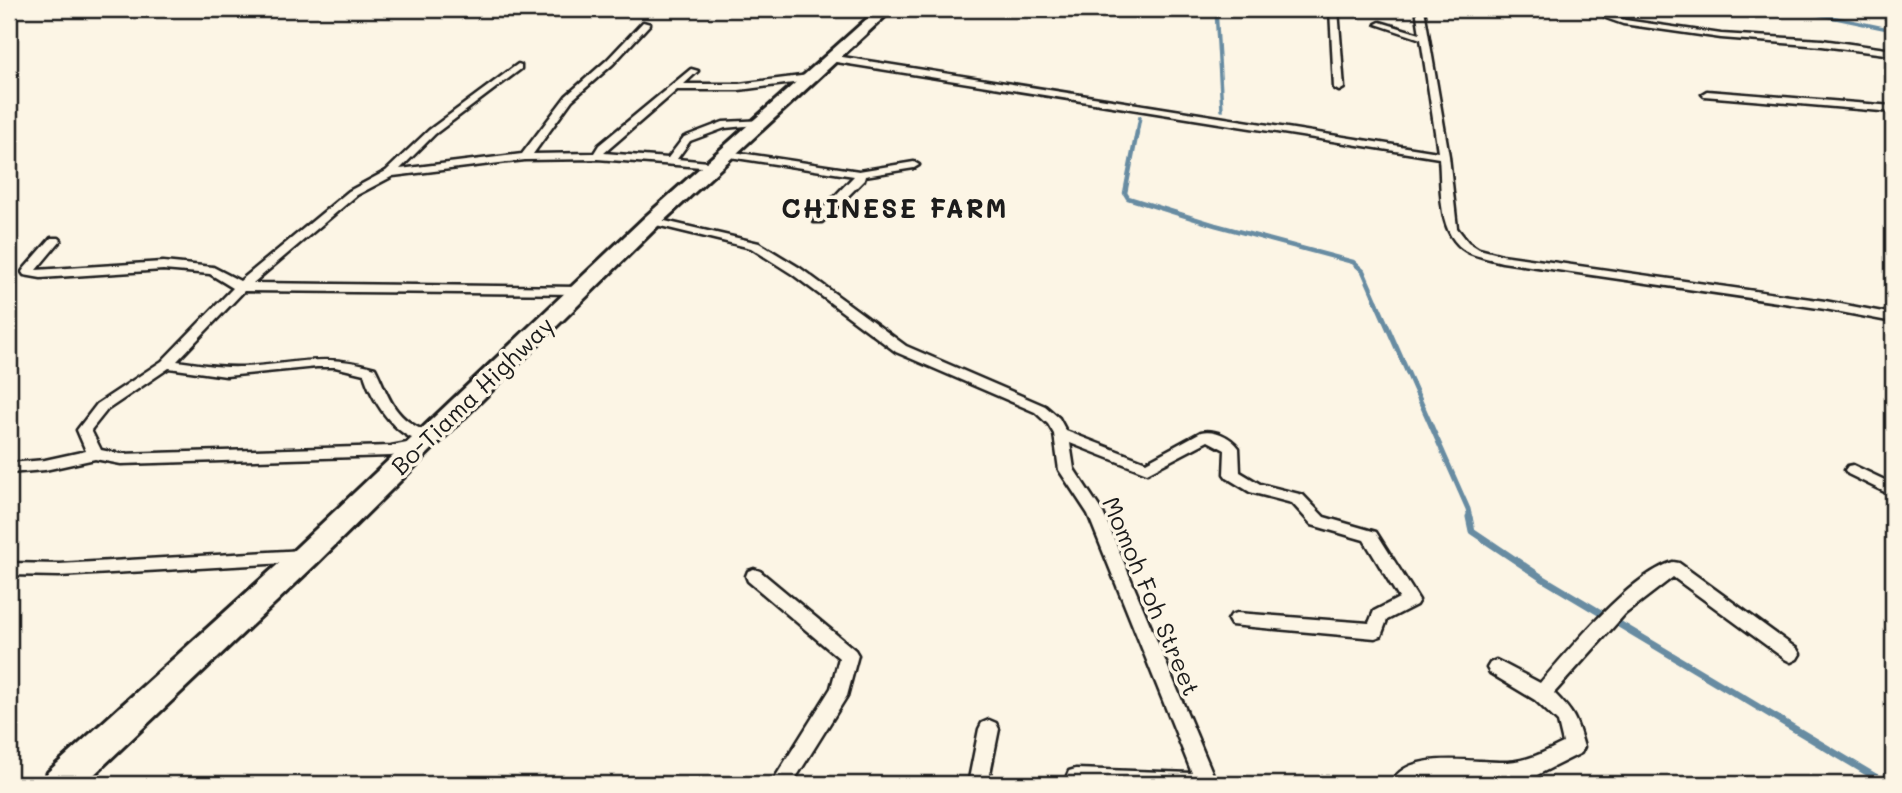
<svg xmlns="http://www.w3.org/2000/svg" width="1902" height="793" viewBox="0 0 1902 793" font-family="Mali,sans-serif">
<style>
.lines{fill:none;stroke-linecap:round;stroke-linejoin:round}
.stream-far3{stroke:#688ca2;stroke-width:3.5}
.stream-far2{stroke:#688ca2;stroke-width:4.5}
.stream-far1{stroke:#688ca2;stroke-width:5}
.stream{stroke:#688ca2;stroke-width:7}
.street-casing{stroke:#1c1c1c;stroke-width:5}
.highway-casing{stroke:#1c1c1c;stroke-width:6}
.street{fill:#fcf5e5;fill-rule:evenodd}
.highway{fill:#fcf5e5;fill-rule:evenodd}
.labels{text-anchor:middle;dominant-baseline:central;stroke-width:7;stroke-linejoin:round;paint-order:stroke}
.street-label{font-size:24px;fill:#1c1c1c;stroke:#fcf5e5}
.far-district-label{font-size:26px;font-weight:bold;letter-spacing:2px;fill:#1c1c1c;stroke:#fcf5e5}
</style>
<rect width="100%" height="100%" fill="#fcf5e5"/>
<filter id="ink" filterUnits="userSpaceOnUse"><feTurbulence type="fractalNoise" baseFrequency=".0143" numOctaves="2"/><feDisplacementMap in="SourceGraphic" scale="14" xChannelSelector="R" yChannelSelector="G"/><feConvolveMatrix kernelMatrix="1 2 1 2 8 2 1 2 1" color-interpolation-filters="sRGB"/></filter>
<g filter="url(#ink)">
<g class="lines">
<path class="stream-far3" d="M1216,9L1222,110
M1793,9L1893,30
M1137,133L1140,117"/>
<path class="stream-far2" d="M1137,132L1125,193L1128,198L1215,225L1353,262L1363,271L1377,303"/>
<path class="stream-far1" d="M1376,301L1468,509L1470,518"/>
<path class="stream" d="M1469,517L1472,531L1542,578L1887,784"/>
<defs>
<path id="street" d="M1330,9H1338L1344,88L1339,91L1334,88Z
M1416,9H1424L1449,156L1457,228L1468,242L1479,249L1502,255L1825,301L1893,314V322L1825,309L1502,262C1492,259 1479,257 1470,253C1436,237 1442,190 1439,158L830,61L826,58L830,55L1438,152L1421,39L1376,24L1380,22L1420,34Z
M1599,9H1607L1612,14L1625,20L1721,34L1822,40L1893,50V55L1822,46L1721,38L1623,24L1606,18Z
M643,22L650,24L613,64L572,100L533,154L594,153L599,145L691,69L698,71L684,84H739L809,75L813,78L809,81L739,90H677L604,153L668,158L684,137L723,122L766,120V124L725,128L690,141L677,159L719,163V167L715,168L597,159L525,160L393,176L357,195L253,283L579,287L585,291L583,294L244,291L177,361C199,364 220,368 242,367C292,365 324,352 375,368C386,389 390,410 412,424C420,430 430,431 436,437L434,440C401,449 371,400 364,374L335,367H317L226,376L169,368L107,410L91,430L101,450L121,454L391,446L418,441L425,446L423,450L391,456L121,464L95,459L45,470L9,473V463L45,460L86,451L77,430L97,404L162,361L233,288L210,274L163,270L41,278L24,275L22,272L24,269L51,238H59L61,240L36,270L163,262L213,267L240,281L349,191L386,171L429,130L518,64L521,65V69L435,134L400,169L522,154L566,96L607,60Z
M1707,91L1893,106V112L1704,96L1702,94Z
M727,151L859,171L914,162L919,165L914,168L865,176L864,180L822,222H814V218L854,176L723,156L722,154Z
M652,218L759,243L800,268L906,346L1045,406L1059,418L1066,431L1146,462L1201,432C1215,429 1231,437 1239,448L1240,472L1260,484L1303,495L1324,517L1376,532L1419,600L1416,605L1387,620L1381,636L1375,638L1231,625L1228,620L1231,615L1237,613L1369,623L1374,611L1399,598L1364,540L1312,525L1292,503L1250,492L1227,478L1224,474L1225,450L1208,441L1147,473L1070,443L1074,469L1103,513L1217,784H1069L1066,778L1069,771L1076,769L1192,773L1088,514L1059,470L1054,434L1048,424L1035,412L896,352L792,274L751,248L648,223L646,221Z
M1853,465L1893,484V496L1848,474L1845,470L1848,466Z
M304,550L310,552L312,556L310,560L304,562L59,576L9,575V563L59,564Z
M1673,562L1679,563L1797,649L1800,654L1797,659L1791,662L1785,659L1673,577L1625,614L1554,693C1575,714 1576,719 1584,747L1581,753L1537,775L1508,780L1427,778L1418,784H1391C1406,748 1475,763 1507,762C1528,761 1545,752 1563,743L1558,722L1535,700L1490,673L1487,668L1490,663L1496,660L1502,663L1540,683C1571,648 1629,576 1673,562Z
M754,569L760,571L855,650L858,655L847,696L792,784H771L831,688L839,658L748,581L746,576L748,571Z
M989,720L996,723L999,729L988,784H968L979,729L982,723Z"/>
<path id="highway" d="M878,9H893L659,225L316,564L84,784H42L48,772L296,548L645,217Z"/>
</defs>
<use href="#street" class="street-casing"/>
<use href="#highway" class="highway-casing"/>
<use href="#street" class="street"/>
<use href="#highway" class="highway"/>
</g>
</g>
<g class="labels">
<g class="street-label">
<text transform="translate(472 395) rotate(-44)">Bo-Tiama Highway</text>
<text transform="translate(1152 596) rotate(67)">Momoh Foh Street</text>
</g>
<g class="far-district-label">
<text x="895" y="208">CHINESE FARM</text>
</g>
</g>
<rect width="1902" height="793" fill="none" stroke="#fcf5e5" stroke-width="35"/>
<rect x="18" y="18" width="1867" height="758" fill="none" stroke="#1c1c1c" stroke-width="2.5" filter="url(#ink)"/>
</svg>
